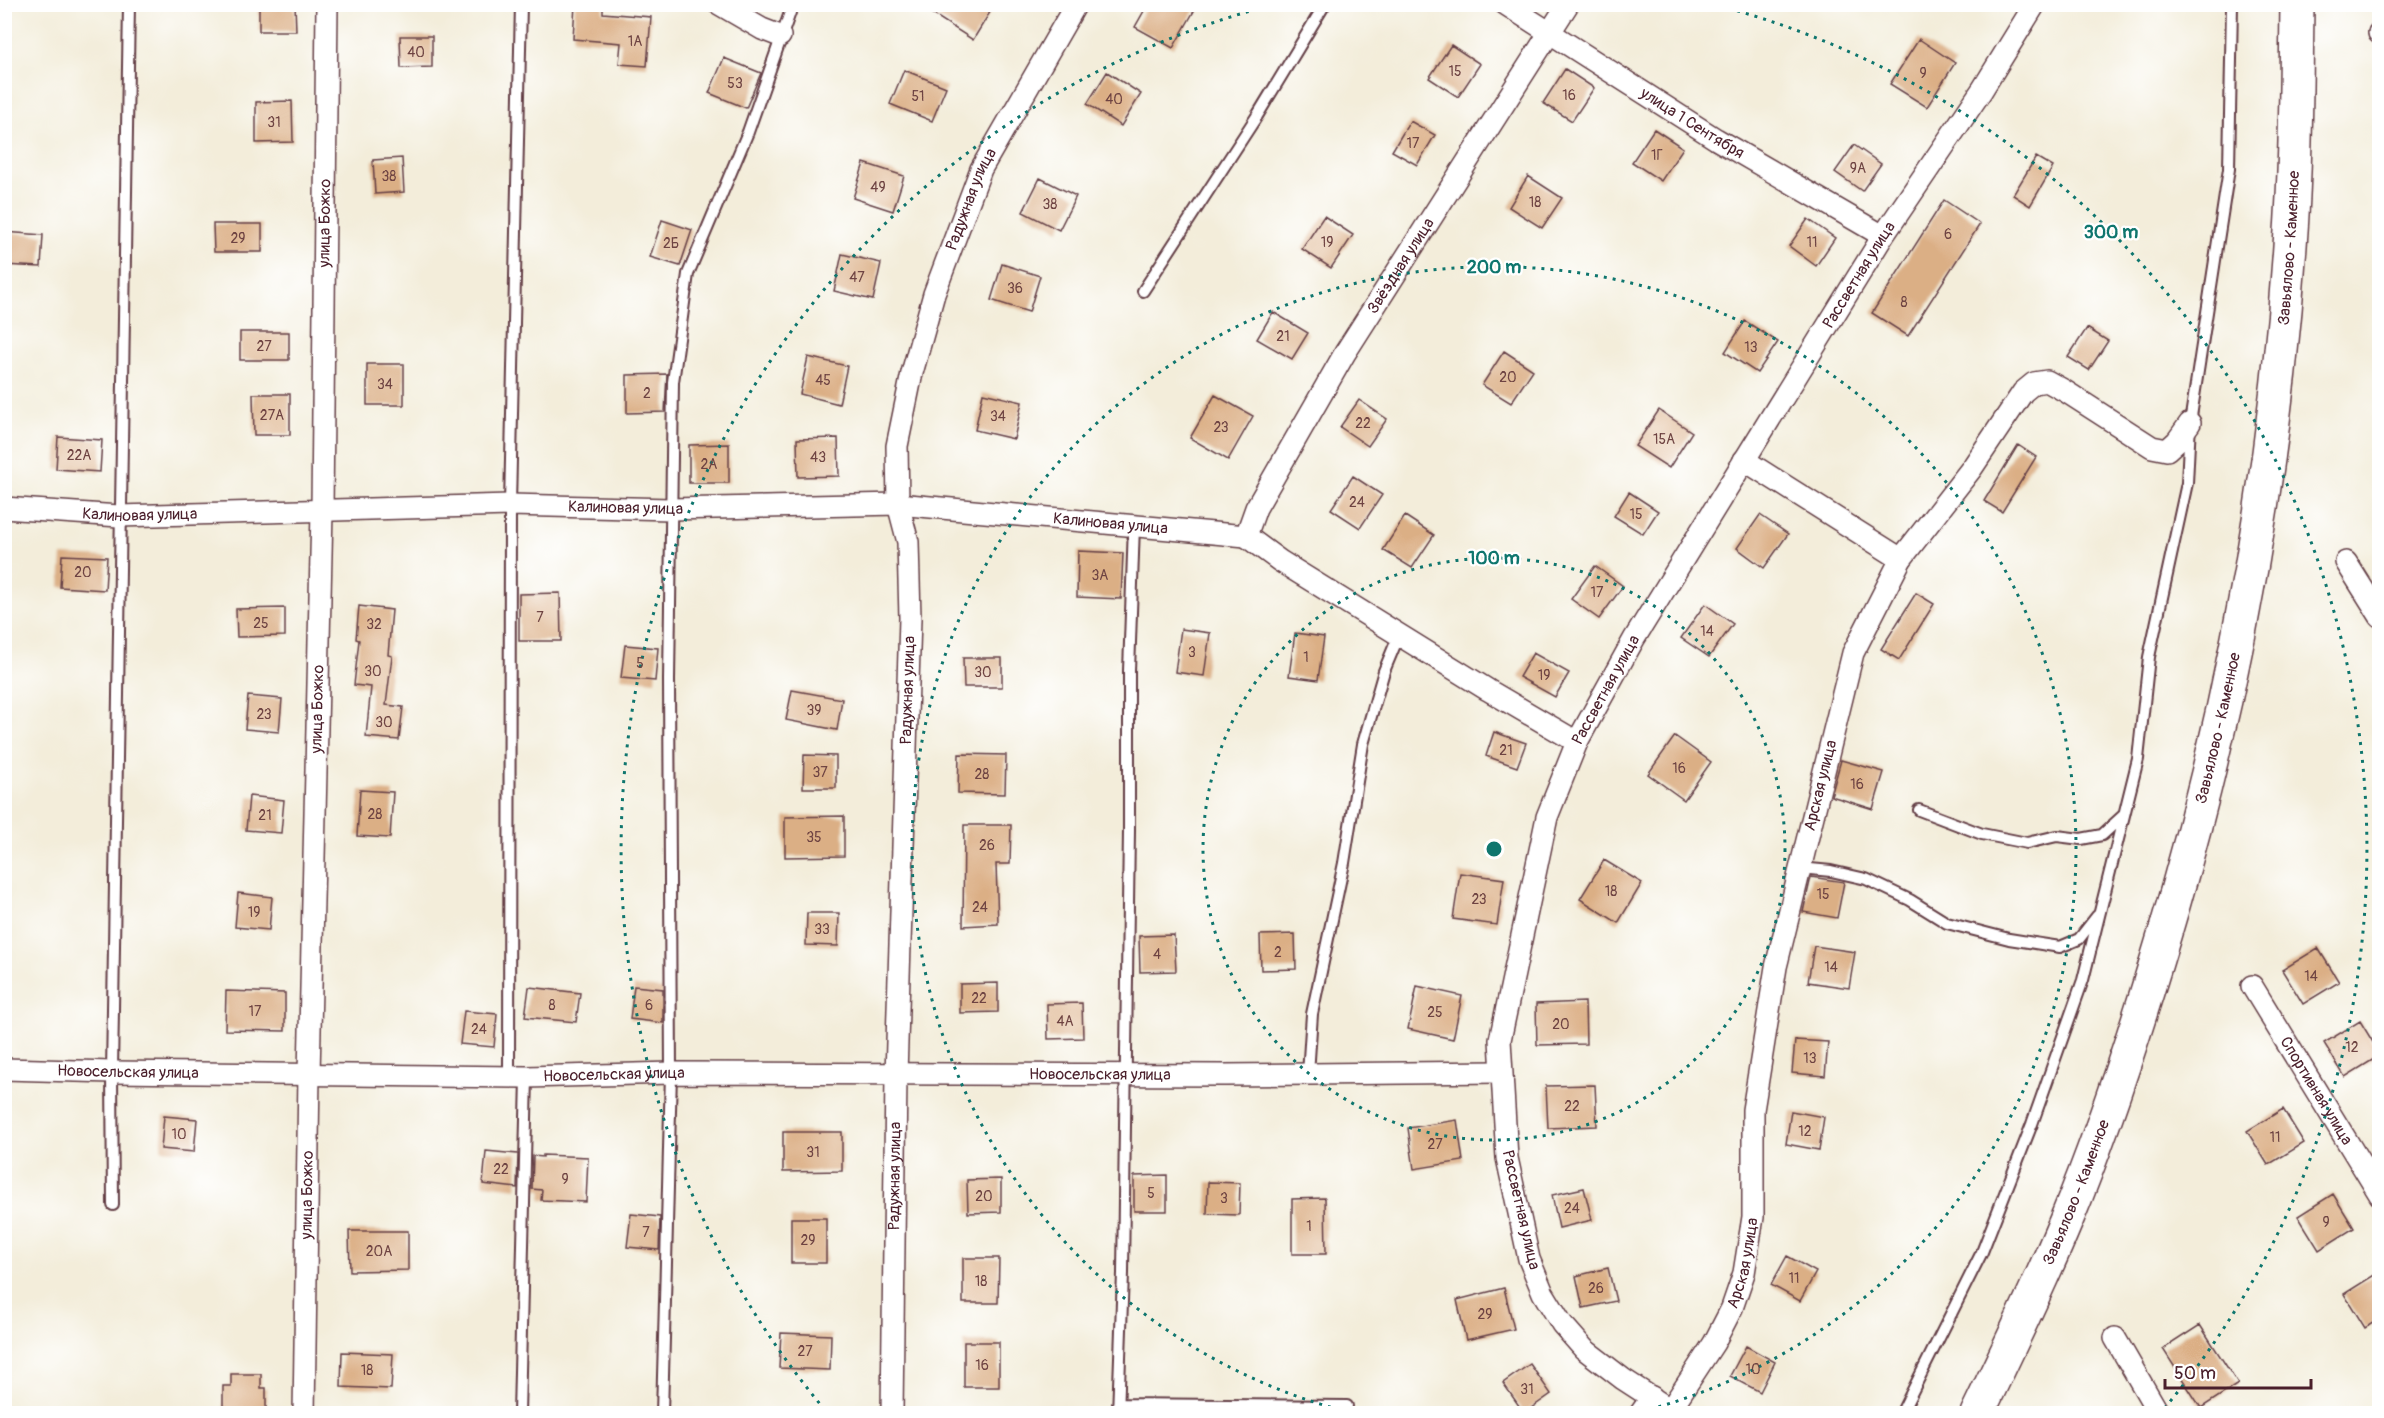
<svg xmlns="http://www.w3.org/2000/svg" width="2384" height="1418" viewBox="0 0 2384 1418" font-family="Pangolin,sans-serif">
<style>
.building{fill:#dbaf85}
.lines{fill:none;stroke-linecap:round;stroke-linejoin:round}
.service-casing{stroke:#633e45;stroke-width:14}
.minor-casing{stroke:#633e45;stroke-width:24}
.primary-casing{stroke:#633e45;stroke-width:36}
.service{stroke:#fff;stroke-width:10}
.minor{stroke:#fff;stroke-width:21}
.primary{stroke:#fff;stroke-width:33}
.ring{fill:none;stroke:#0f766e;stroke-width:3;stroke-dasharray:3 6}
.labels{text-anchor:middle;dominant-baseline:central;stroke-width:4.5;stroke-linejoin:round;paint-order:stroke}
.number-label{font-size:14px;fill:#6e4342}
.street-label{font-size:16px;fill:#4a1f2b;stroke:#fff}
.centre{fill:#0f766e;stroke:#fff;stroke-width:3}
.ring-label{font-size:18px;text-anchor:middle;font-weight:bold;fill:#0f766e;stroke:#fff;stroke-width:4.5;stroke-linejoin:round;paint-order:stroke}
</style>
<rect width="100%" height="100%" fill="#fff"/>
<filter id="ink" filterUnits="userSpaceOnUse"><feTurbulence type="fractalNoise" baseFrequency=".0167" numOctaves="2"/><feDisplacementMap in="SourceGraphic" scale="12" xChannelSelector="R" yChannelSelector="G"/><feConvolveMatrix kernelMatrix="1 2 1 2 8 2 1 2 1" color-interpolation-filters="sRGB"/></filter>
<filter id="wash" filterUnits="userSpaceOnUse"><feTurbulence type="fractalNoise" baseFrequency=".008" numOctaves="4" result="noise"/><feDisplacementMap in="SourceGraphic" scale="24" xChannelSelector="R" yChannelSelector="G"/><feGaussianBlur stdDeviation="1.35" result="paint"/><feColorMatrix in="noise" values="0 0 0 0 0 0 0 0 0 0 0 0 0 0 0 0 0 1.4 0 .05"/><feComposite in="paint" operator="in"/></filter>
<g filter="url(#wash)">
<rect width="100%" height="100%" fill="#f3edda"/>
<g id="blocks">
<path class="building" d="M259,4H295L296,31H259Z
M575,4H603V13L651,17L647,66L619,64L621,43L573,39Z
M917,4H995L973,40Z
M1148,4H1198L1173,48L1135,27Z
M400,36H432V67L401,68Z
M1919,39L1955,63L1927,107L1890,84Z
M1451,45L1480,64L1458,97L1429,78Z
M724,58L761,73L746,108L709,93Z
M1565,69L1594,88L1572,121L1543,103Z
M904,70L946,87L932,121L890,104Z
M1107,72L1141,94L1121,126L1087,104Z
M292,101L293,142L256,143V102Z
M1410,121L1435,135L1417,165L1392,151Z
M1654,129L1683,148L1661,181L1632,162Z
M1854,145L1881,164L1862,191L1835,172Z
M2036,157L2053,167L2030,206L2013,195Z
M402,158L404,192L375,194L373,160Z
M864,163L904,176L893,211L853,198Z
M1528,176L1562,198L1542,228L1509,207Z
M1040,178L1076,196L1059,230L1023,212Z
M1944,200L1980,224L1908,336L1872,313Z
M1324,216L1353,235L1331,268L1302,249Z
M1808,219L1835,238L1816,266L1789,246Z
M662,220L692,230L680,266L650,257Z
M213,224H262V252H214Z
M4,232L43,235L41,267L4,265Z
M842,254L881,263L873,300L834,291Z
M1002,264L1040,276L1029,312L991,300Z
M1273,312L1308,333L1292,359L1257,339Z
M1745,321L1778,342L1757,373L1725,352Z
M2087,328L2108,341L2089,370L2068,357Z
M240,332H289V360H240Z
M1504,351L1533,370L1511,403L1482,385Z
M808,357L847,366L839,404L800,394Z
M367,364H404V405H367Z
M667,374L665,412L627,413V375Z
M983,393L1022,402L1014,439L975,430Z
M253,394H290V435H254Z
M1215,395L1253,416L1228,460L1190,438Z
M1359,400L1387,419L1368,446L1340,427Z
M1659,410L1692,432L1669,468L1635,446Z
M58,437L102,440L100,472L56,469Z
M838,438L839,476L798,477L797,439Z
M729,444V483H689V445Z
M2018,445L2036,457L2002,512L1984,501Z
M1353,476L1382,495L1360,528L1331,509Z
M1629,492L1658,511L1643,534L1614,516Z
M1760,515L1788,534L1764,568L1737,548Z
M1405,516L1434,535L1412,568L1383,550Z
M1078,551L1123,553L1121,599L1077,597Z
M62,555L107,557L105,590L60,587Z
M1595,566L1623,586L1599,619L1571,599Z
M560,593L561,641H519V594Z
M1916,593L1934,604L1899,660L1881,649Z
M1705,604L1733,624L1709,657L1681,638Z
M359,606L392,610L388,655L392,656L386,705L403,707L399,740L366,737L371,687L354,685L359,640L356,639Z
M285,608V636L237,637L236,609Z
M1181,629L1210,633L1204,676L1175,672Z
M1295,633L1324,637L1318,680L1289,676Z
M625,645L658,648L655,681L621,678Z
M1533,653L1569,673L1555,697L1519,677Z
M963,658H1002V687H964Z
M792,690L842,699L837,730L786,720Z
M248,696L282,699L279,732L245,729Z
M1494,732L1526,743L1517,767L1486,756Z
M1675,736L1711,762L1684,800L1648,774Z
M959,754L1006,755L1005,794L958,793Z
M804,755L836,756V788H803Z
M1841,760L1884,772L1873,809L1831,796Z
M360,790L393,792L390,838L357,836Z
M249,796L284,800L281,833L246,830Z
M844,816V856L785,857V817Z
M964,825H1011L1010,864H996L998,924L963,926Z
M1604,860L1642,883L1618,923L1580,899Z
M1460,873L1504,879L1497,925L1453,919Z
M1811,877L1844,882L1837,918L1803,912Z
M238,893L272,897L269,930L235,927Z
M807,913H839L838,946L806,945Z
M1295,934L1296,969L1261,970L1260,935Z
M1174,935L1176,971L1140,972L1139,936Z
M1814,946L1855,952L1849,988L1808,982Z
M2318,948L2339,982L2303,1004L2282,970Z
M998,983V1012L960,1013V984Z
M634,986L663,989V1023L630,1019Z
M1417,986L1462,996L1453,1039L1408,1029Z
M529,987L580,993L576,1022L525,1017Z
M226,991L285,993V1031L225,1030Z
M1585,1002L1586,1044L1537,1045L1536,1004Z
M1082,1003L1083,1038L1048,1039L1047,1004Z
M464,1011L497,1014L494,1047L460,1044Z
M2360,1021L2379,1052V1056L2345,1077L2324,1043Z
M1795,1040L1828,1042L1825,1076L1792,1073Z
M1595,1085L1597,1126L1548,1128L1546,1086Z
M2283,1109L2304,1143L2268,1165L2247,1131Z
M1791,1111L1824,1117L1819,1150L1786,1144Z
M164,1116L197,1119L194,1152L161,1149Z
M1457,1120L1463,1161L1414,1169L1408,1128Z
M783,1132H842V1171L783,1172Z
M486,1151L518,1154L517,1188L483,1184Z
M543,1155L588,1157L586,1202L541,1200L542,1190L532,1189L533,1156L543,1157Z
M1167,1175V1211H1134V1176Z
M1001,1179V1212L968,1213L967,1180Z
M1208,1182L1240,1183L1239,1215L1207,1214Z
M1584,1188L1592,1220L1559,1228L1552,1195Z
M2333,1194L2354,1228L2319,1250L2298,1216Z
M1325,1198L1326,1254H1292V1199Z
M631,1214L660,1217L659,1250L627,1247Z
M791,1218H826V1263H791Z
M349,1231H408V1270L350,1271Z
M1787,1256L1816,1272L1800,1301L1771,1285Z
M963,1258H999L998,1303H963Z
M1608,1268L1616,1301L1583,1308L1576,1276Z
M2379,1272V1319L2365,1328L2344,1294Z
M1504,1288L1514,1329L1466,1340L1457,1300Z
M2200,1325L2238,1384L2201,1408L2163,1349Z
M781,1333L831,1335L830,1370L779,1368Z
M964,1342H999V1387H964Z
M1746,1346L1775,1362L1760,1392L1730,1376Z
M342,1352L393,1354L391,1389L341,1387Z
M1530,1364L1551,1394L1524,1413L1503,1383Z
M231,1374H261V1388H266V1413H223V1386H231Z"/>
</g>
</g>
<g filter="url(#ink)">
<use href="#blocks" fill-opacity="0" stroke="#633e45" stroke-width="1.5"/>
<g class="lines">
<defs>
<path id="service" d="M1143,291L1257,116L1325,4
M1919,810L1982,834L2027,843L2057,836L2081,839L2102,835L2124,815
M1800,868L1831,871L1866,879L1910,900L1947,923L2009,939L2060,947L2079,939L2097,916
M1308,1074L1312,1014L1344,863L1363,744L1384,671L1399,635
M509,1077L510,505L521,4
M113,1205L112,1072L129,4
M1118,1404L1347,1406
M519,1414L527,1077
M662,1414L671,1073L669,680L673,382L688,274L748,132L793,4
M1118,1414L1123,1273L1129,831V671L1134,525
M1901,1414L1982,1252L2032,1124L2083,980L2138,759L2149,657L2187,483L2190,423L2229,169L2232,4"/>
<g id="minor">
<path d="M719,4L762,29L780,36"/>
<path id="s1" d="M1505,4L1716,139L1883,236"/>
<path d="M2379,33H2380"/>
<path d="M1744,460L1901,559"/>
<path id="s2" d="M4,508L119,516L510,505L671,509L898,504L1246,536"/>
<path id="s3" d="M1246,536L1256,508L1345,353L1568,4"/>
<path d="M1246,536L1280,561L1488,690L1577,742"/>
<path d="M2346,562L2380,616"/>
<path id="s4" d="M2252,986L2380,1195"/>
<path id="s5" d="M4,1069L112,1072L527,1077L671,1073L1225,1075L1500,1072"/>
<path d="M2115,1338L2159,1414"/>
<path id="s6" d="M1670,1410L1714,1343L1732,1308L1744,1273L1753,1217V1110L1776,967L1853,653L1901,559L1972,468L2023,392L2034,383L2047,381L2065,391L2152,447L2167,450L2177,441L2190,423"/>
<path id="s7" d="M304,1414L309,1074L322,511L327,4"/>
<path id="s8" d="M892,1414L896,1075L910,618L908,542L898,504L897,446L912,373L934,294L981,169L1076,4"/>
<path d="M1640,1414L1652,1397"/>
<path id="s9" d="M1677,1414L1623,1379L1584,1349L1562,1324L1543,1293L1529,1259L1507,1158L1500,1040L1547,817L1577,742L1634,639L1883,236L1982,90L2035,4"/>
</g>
<g id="primary">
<path id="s10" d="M1977,1414C2008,1350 2039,1286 2066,1221C2109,1117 2143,1009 2174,902C2236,686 2275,470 2290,246C2296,166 2296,85 2297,4"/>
</g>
</defs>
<use href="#service" class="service-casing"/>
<use href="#minor" class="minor-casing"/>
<use href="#primary" class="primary-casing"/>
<use href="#service" class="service"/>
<use href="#minor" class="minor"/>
<use href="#primary" class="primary"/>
</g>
</g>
<g class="ring">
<circle cx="1494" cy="849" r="291"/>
<path d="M1348 1412A582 582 0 1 1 1640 1412"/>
<path d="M825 1410A873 873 0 0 1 1268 6M1720 6A873 873 0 0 1 2163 1410"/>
</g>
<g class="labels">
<g class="number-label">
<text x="635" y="41">1А</text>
<text x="416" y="52">40</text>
<text x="1455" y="71">15</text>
<text x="1923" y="73">9</text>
<text x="735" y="83">53</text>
<text x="1569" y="95">16</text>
<text x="918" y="96">51</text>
<text x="1114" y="99">40</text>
<text x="274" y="122">31</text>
<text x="1413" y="143">17</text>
<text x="1657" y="155">1Г</text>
<text x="1858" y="168">9А</text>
<text x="389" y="176">38</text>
<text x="878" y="187">49</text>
<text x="1535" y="202">18</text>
<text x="1050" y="204">38</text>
<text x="1948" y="234">6</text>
<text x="238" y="238">29</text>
<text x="1327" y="242">19</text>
<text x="1812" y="242">11</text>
<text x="671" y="243">2Б</text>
<text x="857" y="277">47</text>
<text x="1015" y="288">36</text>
<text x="1904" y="302">8</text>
<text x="1283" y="336">21</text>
<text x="264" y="346">27</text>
<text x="1751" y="347">13</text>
<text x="1508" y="377">20</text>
<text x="823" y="380">45</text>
<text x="385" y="384">34</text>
<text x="647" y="393">2</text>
<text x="272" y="415">27А</text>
<text x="998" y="416">34</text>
<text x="1363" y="423">22</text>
<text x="1221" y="427">23</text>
<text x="1664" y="439">15А</text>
<text x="79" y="455">22А</text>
<text x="818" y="457">43</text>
<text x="709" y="464">2А</text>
<text x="1357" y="502">24</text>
<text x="1636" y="514">15</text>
<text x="83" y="572">20</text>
<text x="1100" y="575">3А</text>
<text x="1597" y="592">17</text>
<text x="540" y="617">7</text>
<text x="261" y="623">25</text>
<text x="374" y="624">32</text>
<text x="1707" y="631">14</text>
<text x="1192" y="652">3</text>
<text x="1306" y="657">1</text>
<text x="640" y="663">5</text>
<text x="373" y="671">30</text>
<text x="983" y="672">30</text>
<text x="1544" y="675">19</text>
<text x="814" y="710">39</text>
<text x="264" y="714">23</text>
<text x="384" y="722">30</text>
<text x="1506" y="750">21</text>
<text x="1679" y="768">16</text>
<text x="820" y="772">37</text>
<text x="982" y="774">28</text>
<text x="1857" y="784">16</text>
<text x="375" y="814">28</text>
<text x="265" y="815">21</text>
<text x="814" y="837">35</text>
<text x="987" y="845">26</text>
<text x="1611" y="891">18</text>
<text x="1823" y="894">15</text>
<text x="1479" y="899">23</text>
<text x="980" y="907">24</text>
<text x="254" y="912">19</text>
<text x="822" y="929">33</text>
<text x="1278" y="952">2</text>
<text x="1157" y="954">4</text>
<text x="1831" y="967">14</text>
<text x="2311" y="976">14</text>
<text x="979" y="998">22</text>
<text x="552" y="1005">8</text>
<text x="649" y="1005">6</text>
<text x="255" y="1011">17</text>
<text x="1435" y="1012">25</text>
<text x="1065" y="1021">4А</text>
<text x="1561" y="1024">20</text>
<text x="479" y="1029">24</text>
<text x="2352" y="1047">12</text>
<text x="1810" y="1058">13</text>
<text x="1572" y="1106">22</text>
<text x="1805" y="1131">12</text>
<text x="179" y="1134">10</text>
<text x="2275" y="1137">11</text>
<text x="1435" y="1144">27</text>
<text x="813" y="1152">31</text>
<text x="501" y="1169">22</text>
<text x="565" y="1179">9</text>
<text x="1151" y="1193">5</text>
<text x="984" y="1196">20</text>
<text x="1224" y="1198">3</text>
<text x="1572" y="1208">24</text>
<text x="2326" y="1222">9</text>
<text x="1309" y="1226">1</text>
<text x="646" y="1232">7</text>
<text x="808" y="1240">29</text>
<text x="379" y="1251">20А</text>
<text x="1794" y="1278">11</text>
<text x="981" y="1281">18</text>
<text x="1596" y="1288">26</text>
<text x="1485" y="1314">29</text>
<text x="805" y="1351">27</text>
<text x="982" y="1365">16</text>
<text x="1753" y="1369">10</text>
<text x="367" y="1370">18</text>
<text x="1527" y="1389">31</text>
</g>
<g class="street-label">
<text stroke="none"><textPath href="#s1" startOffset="222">улица 1 Сентября</textPath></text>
<text stroke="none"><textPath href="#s8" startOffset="1228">Радужная улица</textPath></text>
<text stroke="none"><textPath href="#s7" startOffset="1191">улица Божко</textPath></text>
<text stroke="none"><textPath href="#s10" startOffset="1215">Завьялово - Каменное</textPath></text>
<text stroke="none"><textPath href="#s3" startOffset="312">Звёздная улица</textPath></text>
<text stroke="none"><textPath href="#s9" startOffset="1296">Рассветная улица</textPath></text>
<text stroke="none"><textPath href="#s2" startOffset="622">Калиновая улица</textPath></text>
<text stroke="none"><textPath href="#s2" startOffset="136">Калиновая улица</textPath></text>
<text stroke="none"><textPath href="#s2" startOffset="1108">Калиновая улица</textPath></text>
<text stroke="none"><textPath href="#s8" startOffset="724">Радужная улица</textPath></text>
<text stroke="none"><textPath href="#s9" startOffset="810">Рассветная улица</textPath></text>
<text stroke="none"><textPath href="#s7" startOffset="705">улица Божко</textPath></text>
<text stroke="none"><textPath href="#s10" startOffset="729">Завьялово - Каменное</textPath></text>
<text stroke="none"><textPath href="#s6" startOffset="652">Арская улица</textPath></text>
<text stroke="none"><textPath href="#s5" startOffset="124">Новосельская улица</textPath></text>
<text stroke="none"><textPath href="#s5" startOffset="610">Новосельская улица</textPath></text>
<text stroke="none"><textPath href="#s5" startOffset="1096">Новосельская улица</textPath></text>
<text stroke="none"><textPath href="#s4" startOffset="123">Спортивная улица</textPath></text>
<text stroke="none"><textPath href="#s8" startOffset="238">Радужная улица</textPath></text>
<text stroke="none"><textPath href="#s10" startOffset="243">Завьялово - Каменное</textPath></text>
<text stroke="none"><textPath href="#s7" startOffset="219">улица Божко</textPath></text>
<text transform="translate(1521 1210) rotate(77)">Рассветная улица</text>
<text stroke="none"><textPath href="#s6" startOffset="166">Арская улица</textPath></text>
</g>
</g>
<circle cx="1494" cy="849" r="9" class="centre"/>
<g class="ring-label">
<text x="2111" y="238">300 m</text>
<text x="1494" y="273">200 m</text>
<text x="1494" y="564">100 m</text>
</g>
<rect width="2384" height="1418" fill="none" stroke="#fff" stroke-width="24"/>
<path d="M2165 1379v9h146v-9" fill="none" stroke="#4a1f2b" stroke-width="3"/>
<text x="2174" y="1379" font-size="18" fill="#4a1f2b" stroke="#ffffff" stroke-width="4.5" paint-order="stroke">50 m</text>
</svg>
